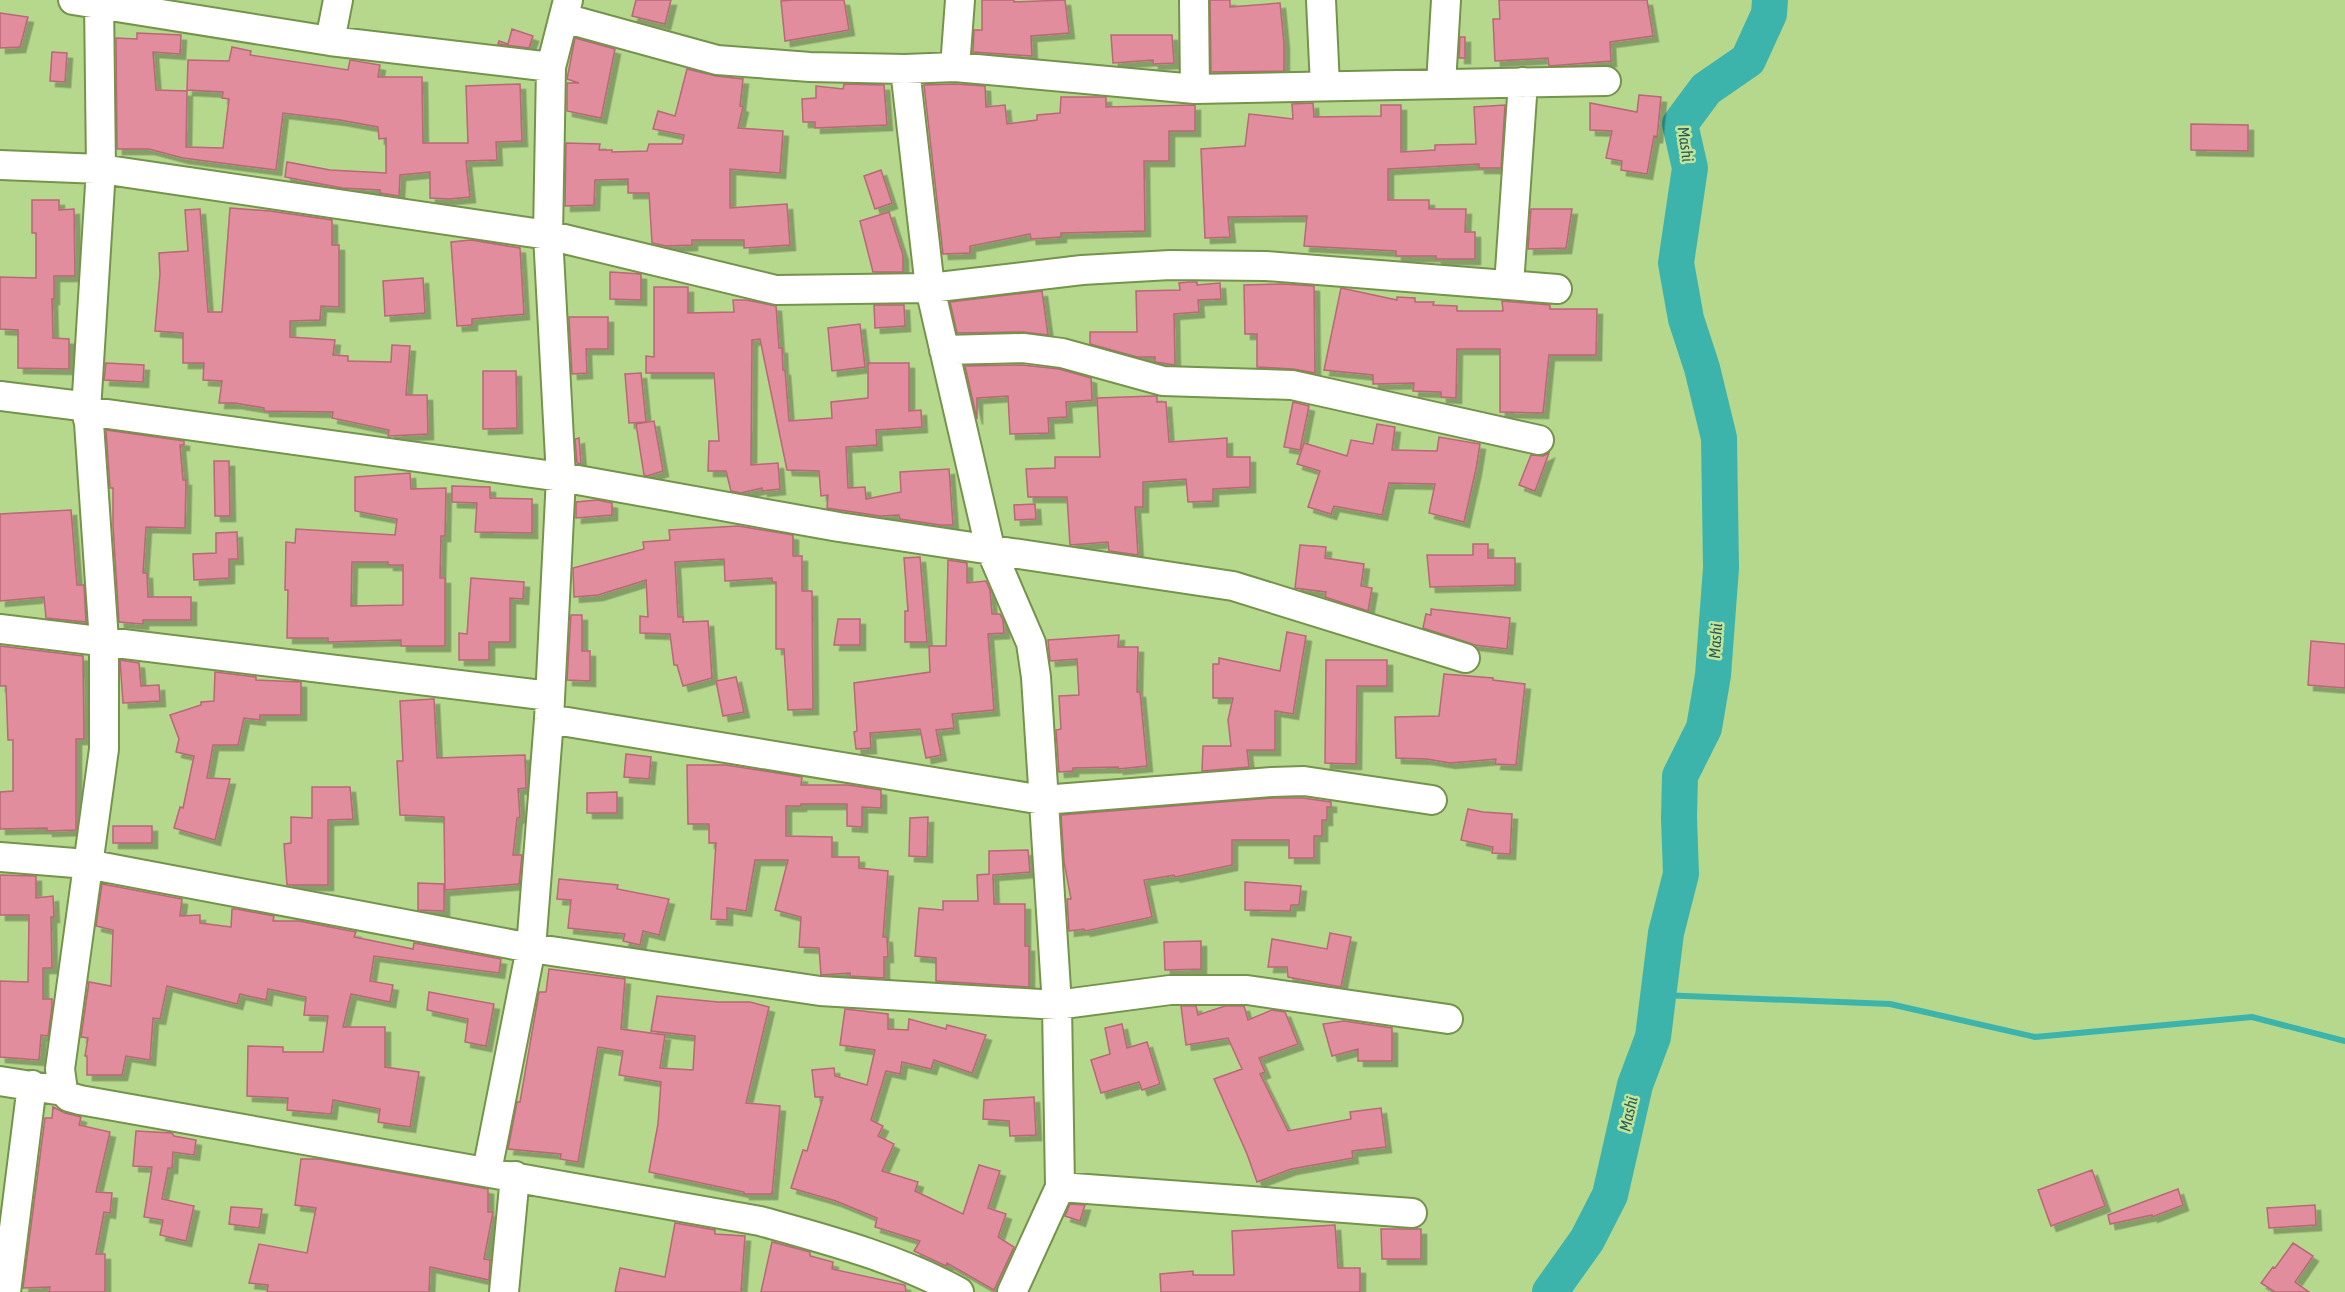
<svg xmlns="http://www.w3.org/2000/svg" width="2345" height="1292" viewBox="0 0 2345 1292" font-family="'Asap Condensed',sans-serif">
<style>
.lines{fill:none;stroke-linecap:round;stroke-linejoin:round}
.stream{stroke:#3db4ab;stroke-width:6}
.river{stroke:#3db4ab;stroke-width:36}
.building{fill:#e28d9d;stroke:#b86777;stroke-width:1.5;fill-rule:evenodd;filter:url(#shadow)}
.minor-casing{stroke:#74934b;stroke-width:32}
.minor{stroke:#fff;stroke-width:28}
.labels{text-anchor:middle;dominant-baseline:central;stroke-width:5;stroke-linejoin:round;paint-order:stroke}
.water-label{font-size:16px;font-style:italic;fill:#295a56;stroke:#c3e59a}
</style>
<defs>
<filter id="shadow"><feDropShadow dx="5.5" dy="5.5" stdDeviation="0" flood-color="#0004"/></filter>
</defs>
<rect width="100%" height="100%" fill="#b6d88d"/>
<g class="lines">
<path class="stream" d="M1660,995L1890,1004L2035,1037L2252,1017L2345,1041"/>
<path class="river" d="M1550,1292L1587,1240L1610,1195L1635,1085L1653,1037L1666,933L1681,874L1679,818L1680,776L1704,728L1713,675L1721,568L1719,438L1702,368L1686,319L1676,263L1690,168L1680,124L1706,89L1748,60L1769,14L1770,0"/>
</g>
<path class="building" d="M636,0H671L665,24L632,16Z
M793,0H844L849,30L785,41L781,1Z
M982,0H1014V2L1065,0L1069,33L1031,36L1032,56L973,52L974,30H982Z
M1210,0H1230V7L1280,3L1284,43V71L1211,72Z
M1499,0H1647L1653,36L1610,42L1611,61L1549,66L1548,58L1495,61L1493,19H1500Z
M0,13L28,17L20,47L0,48Z
M512,29L533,36L529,48L498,44L499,41L508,44Z
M137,33L181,35L180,54L153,52L156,90L187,91L186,147L223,148L229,99L222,98L223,92L187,90L188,60L229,61L232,47L251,51L250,55L348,70L350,60L380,65L378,77H422L423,143H468L466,86L520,84L522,141L496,142L497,160L466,161L470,197L449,199L430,198V172L400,175L399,196L380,193V190L342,188L285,177L287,162L330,170L386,173V138L379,139L378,127L340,120L283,113L276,170L183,158L149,149H117L116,38L137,39Z
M1111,35H1172L1174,63L1153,64V60L1113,63Z
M1460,37H1465V58H1459Z
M575,38L615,49L601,118L567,111V83H579L567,79Z
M52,52L67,53L65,82L50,81Z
M687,69L716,76L743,79L740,106L743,107L738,128L783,131L780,173L730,169V208L787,204L790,245L744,248V240H692V245L666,246L652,243L649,193H628V179L595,180L594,205L565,206L566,143L600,144L599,150H612V152L647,151L649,144H682L684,135L653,129L658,111L675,116Z
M844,84L884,85L887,125L815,128V122H803L802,99L816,98V86L843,89Z
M955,84L985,86L986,107L1005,105L1007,124L1037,120V115L1060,113L1061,97H1106V107L1195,105V131H1169V161H1144L1145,231L1061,233V237L1031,239L1030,234L970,246V253L943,254L924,85Z
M1639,95L1661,97L1657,137L1654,136L1647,174L1621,170L1622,161L1606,158L1612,131L1590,130V103L1637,112Z
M1313,103L1314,117L1381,116V105H1401V152L1435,150V145L1476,144L1474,107L1505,105L1501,168H1479V164L1388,169V200H1429V209H1466L1465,232H1475V259H1436V256H1396V251L1304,246L1307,216L1228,217L1230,237L1205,238L1201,149L1245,146L1249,114L1293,119L1292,104Z
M2191,124L2248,125V151L2191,150Z
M881,170L892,203L875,209L864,176Z
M32,200H59V210L74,209L75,276H54V299H52L53,338L69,339V369L18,368V330L0,329V277L36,278V233H32Z
M230,208L270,211L332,220V245H339V307L321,306L320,320L290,321V337L335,340L333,355L348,356V361L391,362L392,345L410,346L406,395H427L428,434L388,436L389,430L332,418L333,412L264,411V408L235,403H219L222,381L203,380L204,363H183V333L155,331L160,274L159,253L188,251L185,210L200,209L208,312H222Z
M1531,209H1572L1566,248L1528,249Z
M889,212L903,255V272H873L860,221Z
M471,240L520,248L524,314L472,319V325L457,326L451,242Z
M610,272L641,274V300L610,299Z
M423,278L425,313L385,316L383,281Z
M1189,282H1197V285L1220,283L1221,299L1198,300L1199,312L1174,314L1175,365L1155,362V357H1137L1090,344V332H1137L1136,291L1180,290L1179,283Z
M1283,284L1314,286L1315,373L1293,369L1257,367V334H1245L1244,285Z
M654,287H688V313L734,312L733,300H746L776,306L779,348H782L783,370H785L789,421L832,418L831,402L868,398V363H909V411L921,410L922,427L876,430L877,445L846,447L848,488L865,487L866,499L901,492L900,472L949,469L953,525H940L900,519L899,515L880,516L827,508L828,495L821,496L819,471L787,470L760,339L752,340L751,465L778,463L780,489L762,491V488L741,493L731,491L726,471H708L709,441H719L714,373H646V356L654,357Z
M1341,288L1397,300V297L1415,298V302H1434L1433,305L1457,306V311H1503L1502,301L1550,305V309H1597L1596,355H1549L1543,413L1500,412V349H1457L1456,398L1441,397V392L1413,391L1414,383L1373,384V375L1324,370Z
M1042,291L1048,335L1023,332L957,333L950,302Z
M874,305H904L905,326L875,328Z
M569,317H608V349H586L587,373L572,374Z
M860,324L865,367L832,371L828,328Z
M106,363L144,365L143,382L104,380Z
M1022,365L1059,369L1091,378L1092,400L1066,402L1067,417L1048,418L1049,433L1010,434L1008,396L977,398V419L965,366Z
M483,371H516L517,428L483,429Z
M641,373L646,422L629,423L625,374Z
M1154,396H1157V402H1166L1169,442L1227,438V457H1250V487L1213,489V501L1188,502L1186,479L1143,482V507H1135L1138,555L1109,551L1108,542L1070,545L1067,497H1028L1026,469L1055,468V457H1100L1097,398Z
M1293,402L1309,406L1300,450L1284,447Z
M654,421L663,471L647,476L644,475L636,424Z
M1377,424L1395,427L1392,450L1437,451L1439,437L1480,444L1476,469L1464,522L1429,513L1435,484L1389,483L1382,515L1334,506L1331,514L1308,507L1320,471L1297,464L1304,443L1347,456L1351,440L1373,444Z
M106,430L184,441V445H180L183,480H186L185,528L146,527L143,573H147L148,597H191V620H143V624L119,622L113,526V488H110Z
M579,438L581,464L577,463L575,439Z
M1549,453L1535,491L1519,485L1531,455L1543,456Z
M214,461H229L230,516H215Z
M410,473L411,489L446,488L445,536H441L440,578H445V646H401V640L328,642V638H287L288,590H285L286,542L295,543L296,529L395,535L397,519L355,511V477ZM352,562H388V565H403V605L351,606Z
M452,486L490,487V498L532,499V533L475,532L477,503L452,502Z
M597,500L612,503V515L576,518V502Z
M1035,504L1036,519L1015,520L1014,505Z
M71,510L77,585H84L86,622L46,618L44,597L0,601V514Z
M738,526L793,535V556H802V591H812L813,709L788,710L784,649H776V582H772V578L725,581L724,559L675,562L678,617H683V622L708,621L712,678L683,686L677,665H674L670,634L640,633V616L648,617L646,580L598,595L574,597L573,568L644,549L643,542L670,540L669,530Z
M237,532L238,559H229V578L194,580L193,554L216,553V533Z
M1473,544H1488V558H1515V585L1430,587L1427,555H1473Z
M1300,545L1326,547L1325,558L1364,564L1361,586L1372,588L1368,611L1325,597L1326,592L1295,588Z
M920,557L927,642H905V611H908L904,558Z
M948,560L967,563V583L986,581L990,590L992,614H1000L1003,620L1004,633L988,634L994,710L952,714L954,728L936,730L941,755L926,758L920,729L870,733L871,748L856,749L854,732L857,731L854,683L930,672L929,646H946Z
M471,578L524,582L523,599L510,598V642H489V660H459V633L467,634Z
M1431,609L1510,618L1507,649L1475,645L1423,628L1426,614L1431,615Z
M571,615H582V651H590V681L567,680Z
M838,619H860V645H834Z
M1287,632L1306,636L1293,714L1275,711V750H1247L1249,767L1202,771L1203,746H1231L1228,720L1233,698H1213V664H1219V658L1280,671Z
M1119,635L1118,647H1138L1137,692H1140L1147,766L1118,769V767L1073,768V771L1059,772L1056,730L1061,729L1059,696L1079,695L1077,659L1050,661L1048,640Z
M2311,641L2345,644V688L2308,685Z
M0,646L83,656L84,739H76V830L47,831V828L0,829V792L13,791V740H8L6,686H0Z
M120,660L139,663L141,686L159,685L160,701L123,703Z
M1326,660H1387V686H1357L1356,764L1325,763Z
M215,672L256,677V680L301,682V715H260V720L244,718L238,745H213L207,778L230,779L215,840L174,828L180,807L183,808L194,756L176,752L179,739L170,715L201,705V702L214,701Z
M1444,674L1493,678V680L1525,684L1516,765L1495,764L1496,759L1450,763L1427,759L1396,758L1395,717L1439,716Z
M736,677L744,712L723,716L716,681Z
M434,699L437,758L525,755L526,788L518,789L520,817L517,818L513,855H522L519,884L445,890L444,817L400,815L397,761H403L400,701Z
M626,754L651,757L649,779L624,777Z
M687,765H726L802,777L801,785H848L881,790V808L862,807V827L847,826V804H801V806H786V836L832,837V857H859V868L888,871L883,937H887L888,957H884V978L850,976V973L821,975L819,948L799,947L801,917L775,910L788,860H755L746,911L727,908V920L711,919L716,843H709V824H688Z
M312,787H350L353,819L328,820V885H287L284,844L291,843V817L312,818Z
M617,792V813H587V793Z
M1273,798H1303L1331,802V807H1327V820H1322V836H1314V858H1289V840H1232V865L1175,877L1174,875L1144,880L1152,917L1085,931L1084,929L1069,931L1067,899H1071L1064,862L1061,815Z
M1468,809L1483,812L1512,814L1510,854L1492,853L1493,847L1461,840Z
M928,817L927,857L909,856L910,818Z
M113,826H152V843H113Z
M1028,850L1030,872L993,875L994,904H1025V946H1029V987L936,981V958L915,956L919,908L943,910V901H978L977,875L989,874V851Z
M0,875L36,876V898L53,896L54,917H51L52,968H43V999H52V1007L48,1036L41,1035L39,1060L0,1057V981L28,982L29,915H0Z
M559,879L618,885L617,889L669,899L659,935L643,931L640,945L623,941L625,934L568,928L571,900L557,899Z
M1245,882L1301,886L1299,905H1291L1290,911L1245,910Z
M418,883L444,884V911L418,910Z
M102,884L182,899L180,916L200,915V923L231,927L232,909H236L274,916L273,921H299L356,932L354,937L413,949L414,943L501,959L499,973L374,956L370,981L393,985L390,1002L351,994L343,1027H385V1067L419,1072L410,1127L378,1122L380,1109L333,1100L331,1114L287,1110L288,1098L247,1096L248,1046L283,1047V1052H323L328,1016L304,1015L306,997L268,989L266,1000L240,994L237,1004L167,986L160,1019L153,1018L150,1060L126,1056L122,1075H87V1056H85L88,1038L81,1037L89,982L111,986L113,930L96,926Z
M1330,933L1351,937L1341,987L1288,977L1287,967H1268L1272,939L1327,949Z
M1201,941V969L1165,970L1164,942Z
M549,969L625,979L621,1029L665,1035L660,1068L693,1070L695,1036L651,1031L657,996L718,1002H750L769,1007L746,1103L780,1106L772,1194H744V1192L649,1172L658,1124L661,1082L619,1075L623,1051L598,1047L578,1162L560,1159L561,1154L508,1149L517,1102H520L539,992H546Z
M429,992L494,1004L486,1046L465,1042L468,1019L427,1010Z
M1181,1006H1196L1198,1015L1225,1006H1244L1248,1020L1272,1010L1285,1012L1298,1044L1259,1058L1265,1072L1260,1074L1288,1131L1351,1119L1350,1112L1381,1108L1386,1147L1352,1151L1353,1158L1291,1169L1257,1182L1247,1154L1214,1079L1242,1069L1228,1038L1186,1045Z
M845,1009L888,1014V1029L908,1030L909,1019L946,1029L947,1025L986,1035L972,1073L934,1060L931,1069L902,1062L900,1074L886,1071L871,1120L883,1126L878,1136L894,1144L882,1171L918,1182L915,1191L963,1214L979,1165L1000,1171L988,1208L1006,1214L998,1237L1014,1247L994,1290L947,1263L946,1266L914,1251L920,1241L875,1227L877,1218L836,1201L791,1188L803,1150L807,1151L823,1097H815L812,1070L834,1068L835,1076L867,1085L875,1050L840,1045Z
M1344,1021L1392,1028V1061H1358V1049L1332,1056L1323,1024Z
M1122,1024L1127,1048L1147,1042L1160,1084L1142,1090L1139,1082L1101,1093L1091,1060L1110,1054L1105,1028Z
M1034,1097L1036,1135L1010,1136L1009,1121L983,1119L984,1100Z
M53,1107L65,1113L81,1117L79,1125L110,1132L96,1192L112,1193L110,1213L104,1212L96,1254H105V1292H49L50,1287L23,1288L45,1118H52Z
M136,1131L172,1133L174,1136L196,1140L194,1155L173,1152L172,1168H168L162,1199L194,1206L186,1241L160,1235L163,1220L144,1217L152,1167L133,1166Z
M301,1159H320L488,1189V1212H493L484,1259L490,1260L489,1280L430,1267L429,1292H267L268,1285L249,1283L259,1244L307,1253L316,1208L295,1205Z
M2092,1170L2105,1206L2051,1226L2038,1190Z
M2178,1189L2183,1205L2152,1217V1215L2110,1224L2108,1215Z
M1070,1204L1085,1205L1080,1221L1065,1216Z
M2315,1205L2316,1225L2269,1228L2267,1208Z
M231,1207L262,1209L259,1228L229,1224Z
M675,1223L715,1230V1234L745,1236L741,1292H615L620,1268L665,1277Z
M1335,1225L1338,1268H1360V1292H1161L1160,1274L1193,1271V1275H1234L1232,1231Z
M1381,1229H1421V1259H1382Z
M772,1242L810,1252V1256L833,1262L832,1269L905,1285L906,1292H761Z
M2293,1243L2313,1256L2295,1282L2309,1292H2275L2261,1283L2273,1267L2275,1268Z"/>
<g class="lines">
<defs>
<path id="minor" d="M73,0L330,41L551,67
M99,0L101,169L86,411L561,477L839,527L1233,586L1465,658
M1194,0L1195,89
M1321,0L1325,86
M564,18L717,60L810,67L905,69L955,67L1195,89L1606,81
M330,41L338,0
M955,67L960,0
M905,69L930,288L990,548L1031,643L1036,677L1057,1005L1060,1187L1012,1292
M1441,84L1446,0
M0,165L101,169L548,235L776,290L930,288L1082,270L1170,265L1266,266L1557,289
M1509,285L1523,82
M944,350L1023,348L1062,353L1163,381L1292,385L1539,440
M0,396L81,406L86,411L89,423L104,641V749L60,1069L63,1091
M0,629L550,696
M549,719L1043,800L1272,782L1304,781L1432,800
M0,857L87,864L531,948L820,991L1057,1005L1170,990H1247L1448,1019
M0,1081L63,1091L69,1097L80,1100L760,1221C828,1240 897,1258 959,1292
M487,1171L531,948L549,719L561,477L548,235L551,67L568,0
M1060,1187L1412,1213
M6,1292L32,1085
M504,1292L515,1176"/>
</defs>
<use href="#minor" class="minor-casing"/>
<use href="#minor" class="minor"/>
</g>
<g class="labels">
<g class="water-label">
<text transform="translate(1686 144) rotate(82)">Mashi</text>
<text transform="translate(1715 641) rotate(-86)">Mashi</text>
<text transform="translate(1628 1114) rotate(-77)">Mashi</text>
</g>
</g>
</svg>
